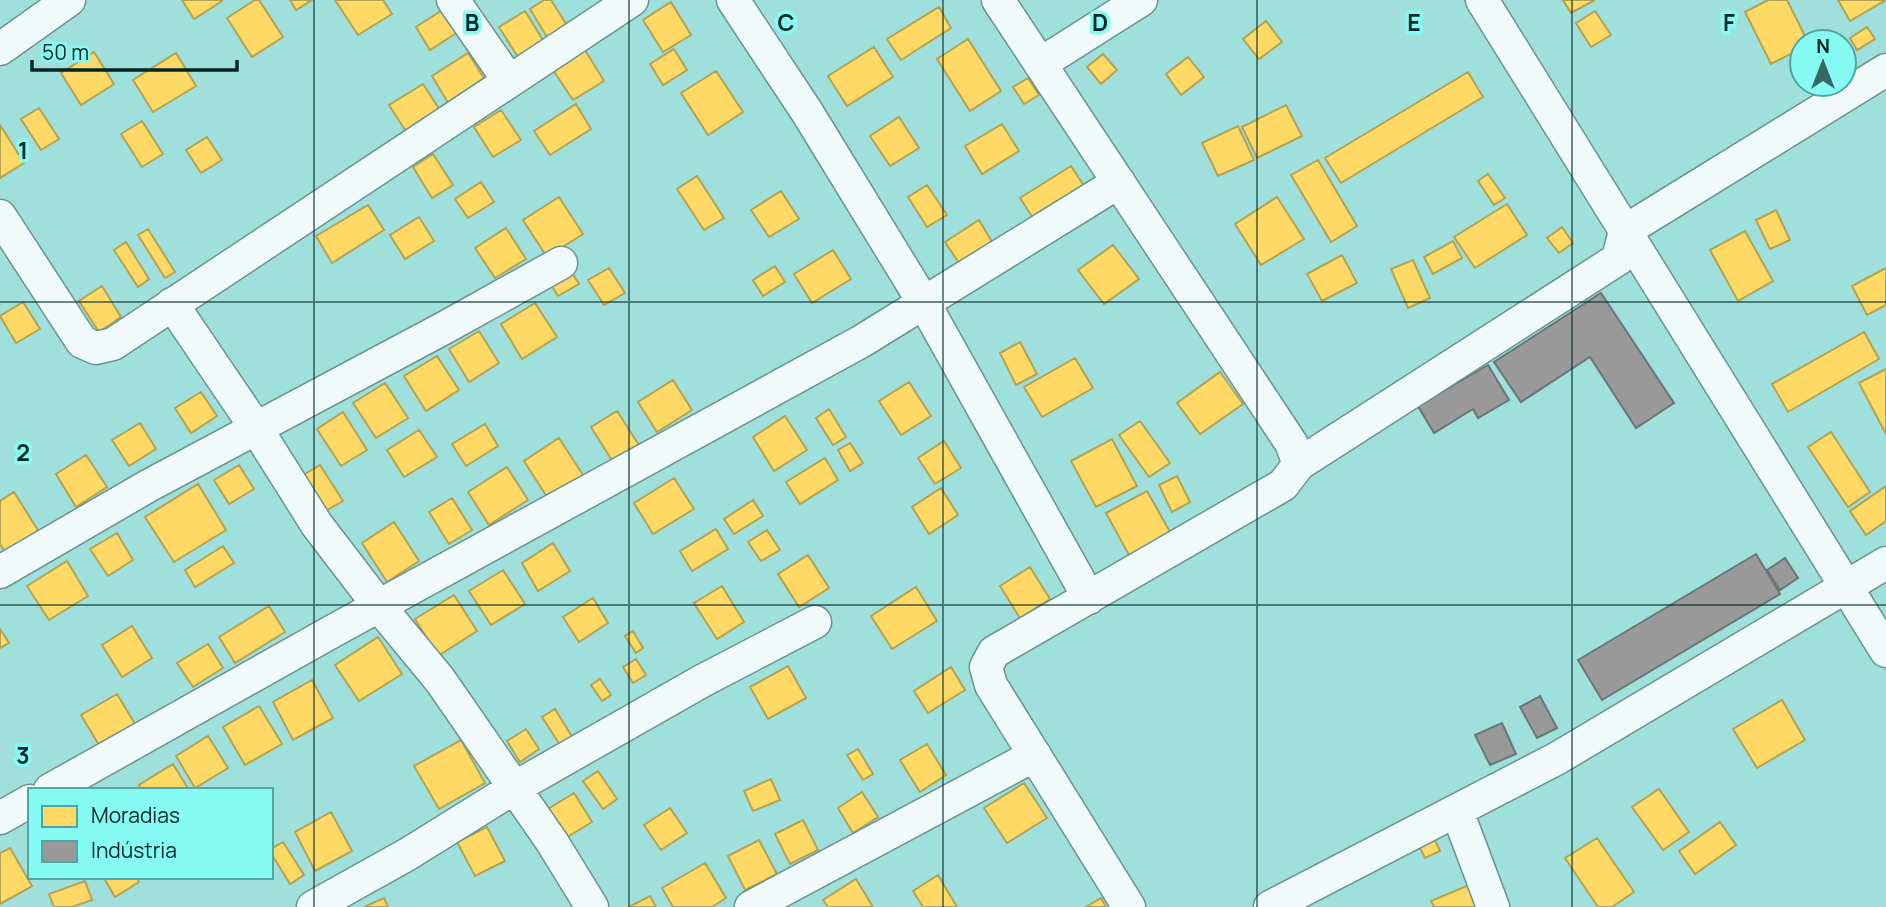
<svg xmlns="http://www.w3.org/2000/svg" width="1886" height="907" viewBox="0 0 1886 907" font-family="Manrope,sans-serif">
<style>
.homes{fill:#ffd966;stroke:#b2a453;stroke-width:2}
.industry{fill:#999;stroke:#6b7776;stroke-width:2}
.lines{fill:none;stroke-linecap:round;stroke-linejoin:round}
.minor-casing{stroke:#6a9491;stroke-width:35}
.minor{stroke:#f1fafa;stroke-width:32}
.grid{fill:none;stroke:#002726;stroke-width:2;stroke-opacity:0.55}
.grid-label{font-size:23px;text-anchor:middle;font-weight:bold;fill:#002726;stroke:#85fbf4;stroke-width:7;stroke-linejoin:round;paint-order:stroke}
</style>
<rect width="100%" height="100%" fill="#a0e0dc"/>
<path class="homes" d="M182,0H222V1L194,19Z
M255,0H259L283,37L252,57L227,18Z
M290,0H312L296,10Z
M335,0H383L392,14L358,35Z
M544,0H551L570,30L550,42L530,9Z
M1563,0H1595L1571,13Z
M1768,0H1787L1808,42H1802V48L1771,64L1745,12Z
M1838,0H1886L1850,21Z
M671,2L691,35L663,52L643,20Z
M447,7L461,30L430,50L416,27Z
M939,7L951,28L901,60L887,39Z
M525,11L546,45L521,62L499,27Z
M1595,11L1611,35L1591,47L1576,23Z
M1266,21L1282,42L1259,59L1243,39Z
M1867,27L1875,39L1857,50L1850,38Z
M968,39L1001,91L970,111L937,59Z
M874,47L893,77L847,106L828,76Z
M674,49L687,70L663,85L650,64Z
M585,50L604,81L573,100L553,70Z
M94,52L114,84L81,105L61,73Z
M176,53L196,86L153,112L133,80Z
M468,53L487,83L450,106L432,76Z
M1103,54L1117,70L1101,84L1087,67Z
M1188,57L1204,77L1181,95L1166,74Z
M716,71L743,112L708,135L681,93Z
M1468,72L1483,97L1341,183L1325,158Z
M1028,78L1039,95L1024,104L1013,87Z
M423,84L443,115L409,136L389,105Z
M576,104L591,129L550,155L534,131Z
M1286,105L1302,136L1257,158L1242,127Z
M39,108L59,139L41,150L21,119Z
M501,110L521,140L493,157L474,127Z
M899,117L919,148L890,166L870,136Z
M142,121L163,154L142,167L121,134Z
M1002,124L1019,151L982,174L965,146Z
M0,125L24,163L0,178Z
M1238,126L1254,160L1218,176L1202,143Z
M207,137L222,160L201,173L186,150Z
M433,154L453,185L432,198L413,167Z
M1318,160L1357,226L1331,242L1291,175Z
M1071,166L1084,186L1033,218L1020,198Z
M1488,174L1505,198L1494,205L1478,181Z
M697,176L724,218L704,230L677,189Z
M481,182L494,202L468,218L455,199Z
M927,185L947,215L927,227L908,197Z
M781,191L799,219L769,237L751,210Z
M559,197L583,234L547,257L523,220Z
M1277,197L1304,239L1261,265L1235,224Z
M1507,204L1527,235L1475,268L1454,237Z
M368,205L384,230L332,263L316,236Z
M1776,210L1790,240L1770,249L1756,220Z
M419,217L434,241L405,259L390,235Z
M979,220L992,242L959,263L945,242Z
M1562,227L1573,243L1559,253L1547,238Z
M506,228L526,259L495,278L475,248Z
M148,229L175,272L165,278L138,235Z
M1745,231L1773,281L1738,301L1710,250Z
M1453,241L1462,258L1433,274L1424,257Z
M126,242L149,279L138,287L114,250Z
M1113,245L1139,279L1104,304L1078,270Z
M833,250L851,279L812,303L794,274Z
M1342,255L1357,283L1322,301L1307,274Z
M1413,260L1430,298L1408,308L1391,269Z
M567,265L579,284L558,296L547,278Z
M775,266L785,282L763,296L753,280Z
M609,268L625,293L604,305L588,280Z
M1886,268V305L1867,315L1852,286Z
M102,286L121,317L99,332L79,301Z
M23,302L40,329L16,343L0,316Z
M535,303L557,337L522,359L501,324Z
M479,331L499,363L469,382L449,349Z
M1864,332L1879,359L1788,412L1772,384Z
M1020,342L1037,374L1016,385L1000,353Z
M437,356L459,390L426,411L404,376Z
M1075,358L1093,388L1042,417L1024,387Z
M1886,369V434L1859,383Z
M1220,372L1243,404L1200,434L1177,403Z
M673,380L692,410L657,432L638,402Z
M909,382L931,416L901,435L879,401Z
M385,383L408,418L376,438L353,403Z
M201,392L217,416L191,433L175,408Z
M829,409L846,437L833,445L816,418Z
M617,411L639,445L613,462L591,427Z
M343,412L367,450L341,466L317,429Z
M785,416L807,450L774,471L753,437Z
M1140,421L1170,463L1149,477L1119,435Z
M140,423L156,449L129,466L112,440Z
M485,424L498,446L466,466L452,444Z
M419,430L437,457L404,477L387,450Z
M1831,432L1870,492L1848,507L1808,447Z
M559,438L583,475L547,497L524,461Z
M1112,439L1137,486L1096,507L1071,461Z
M944,441L961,468L935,484L918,458Z
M850,443L863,463L850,471L838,450Z
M86,455L107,487L76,507L56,474Z
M825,458L838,480L800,504L786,482Z
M239,465L254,489L229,504L214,480Z
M320,465L343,501L322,513L300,477Z
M507,467L528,500L489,525L468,492Z
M1177,476L1190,502L1172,512L1159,485Z
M674,478L694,509L653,534L634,503Z
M198,484L226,530L174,562L145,517Z
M1886,486V521L1866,535L1850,511Z
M941,488L958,515L929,534L912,507Z
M1147,491L1170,532L1129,555L1106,513Z
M14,492L39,532L5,552L0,544V501Z
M452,498L472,530L449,544L429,512Z
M753,500L763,516L734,534L724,519Z
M394,522L419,561L387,582L362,543Z
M716,529L728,549L692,571L680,551Z
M767,530L780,550L761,561L748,542Z
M117,533L133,560L108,576L90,549Z
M553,543L570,571L538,591L522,563Z
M223,546L234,563L195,587L185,570Z
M808,555L829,588L799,607L778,574Z
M67,561L88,596L49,620L27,586Z
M1030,567L1050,599L1020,618L1000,586Z
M503,570L525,604L491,625L469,591Z
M722,586L744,622L717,639L694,603Z
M916,587L937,621L892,649L871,616Z
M454,595L477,631L438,656L415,619Z
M593,598L608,623L579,642L563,617Z
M269,606L285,632L235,663L219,637Z
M132,626L152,658L122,677L102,645Z
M0,629L9,643L0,648Z
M633,631L643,648L636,653L625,636Z
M378,637L402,674L359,701L335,665Z
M208,644L223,668L193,687L177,663Z
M636,659L646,675L633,683L623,667Z
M788,666L806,698L768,719L750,687Z
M951,667L965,690L928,713L914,691Z
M600,679L611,695L602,701L591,685Z
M312,680L333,718L293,740L273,702Z
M117,694L135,724L99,745L81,715Z
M1782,700L1805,740L1757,768L1733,729Z
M259,706L282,744L245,765L223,727Z
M555,709L574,740L562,748L542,717Z
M526,729L539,749L520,762L507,741Z
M208,736L228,768L195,788L176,756Z
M461,740L485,783L439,809L414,766Z
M927,744L946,775L920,792L900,760Z
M858,749L873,774L863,780L847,755Z
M173,764L189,790H141L139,785Z
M598,771L617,799L603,809L583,781Z
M771,779L780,800L753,811L744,791Z
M1024,783L1047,818L1007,843L984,808Z
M1659,789L1689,832L1663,850L1632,807Z
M862,792L878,817L853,833L838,808Z
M574,793L592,822L561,841L543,812Z
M670,808L687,833L661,850L644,825Z
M331,812L352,851L315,871L295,832Z
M803,820L818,850L790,864L775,834Z
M1720,822L1736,845L1695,874L1679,851Z
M487,827L505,861L475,876L457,842Z
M1432,834L1440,851L1425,858L1417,842Z
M1597,838L1634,892L1612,907H1598L1565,858Z
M759,840L777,874L745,890L728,856Z
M283,842L304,875L290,884L271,853V849Z
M10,848L32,886L0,904V853Z
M705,863L726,898L712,907H673L662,888Z
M938,875L957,907H923L913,891Z
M106,877H136L139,882L115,897L104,878Z
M856,879L873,907H828L823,900Z
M85,881L92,900L72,907H54L49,894Z
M1469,885L1477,907H1434L1431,901Z
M650,896L656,907H629Z
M384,898L388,907H364Z
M1101,898L1106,907H1086Z"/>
<path class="industry" d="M1601,293L1674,403L1636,428L1590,357L1521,402L1494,362Z
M1488,365L1509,400L1478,418L1473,409L1434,433L1418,406Z
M1756,554L1780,594L1602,700L1578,660Z
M1785,558L1798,578L1780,590L1767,570Z
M1540,696L1557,728L1537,738L1520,707Z
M1502,723L1516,754L1490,765L1475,735Z"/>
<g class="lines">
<defs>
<path id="minor" d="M453,0L509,81
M733,0L807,112L924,303L1089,598
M998,0L1291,443L1299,464L1283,485L994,652L986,667L991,685L1129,907
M1482,0L1886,651
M0,49L69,0
M1040,64L1141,0
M0,216L82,342L96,348L113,344L632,0
M172,304L256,428L317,525L379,606L440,680L552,842L592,907
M1299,464L1618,259L1625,231L1886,70
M0,572L148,486L444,328L561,263
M50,790L333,631L862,341L1119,182
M1457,811L1493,907
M0,818L30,801
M313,907L408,854L514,788L702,681L815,622
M751,907L1035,755
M1270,907L1556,759L1886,563"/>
</defs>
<use href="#minor" class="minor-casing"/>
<use href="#minor" class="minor"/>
</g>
<path class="grid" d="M314,0V907M629,0V907M943,0V907M1257,0V907M1572,0V907M0,302H1886M0,605H1886"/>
<g class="grid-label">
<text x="472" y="31">B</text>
<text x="786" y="31">C</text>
<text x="1100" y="31">D</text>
<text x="1414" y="31">E</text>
<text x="1729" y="31">F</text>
<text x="23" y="159">1</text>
<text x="23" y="461">2</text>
<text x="23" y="764">3</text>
</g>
<rect x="28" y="788" width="245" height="91" fill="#85fbf4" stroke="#50a6a2" stroke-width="2"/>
<rect x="42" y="806" width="35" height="21" fill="#ffd966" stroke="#50a6a2" stroke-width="2"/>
<text x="91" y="823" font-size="21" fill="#002726">Moradias</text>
<rect x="42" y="841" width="35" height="21" fill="#999999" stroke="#50a6a2" stroke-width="2"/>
<text x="91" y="858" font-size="21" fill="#002726">Indústria</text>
<g transform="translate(1823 63)"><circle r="33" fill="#85fbf4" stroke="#50a6a2" stroke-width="2"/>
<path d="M0-5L12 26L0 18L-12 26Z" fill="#386866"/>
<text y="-10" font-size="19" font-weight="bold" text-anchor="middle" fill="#002726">N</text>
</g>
<path d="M32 60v10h205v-10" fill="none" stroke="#002726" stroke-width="3.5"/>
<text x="42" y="60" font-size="21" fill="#002726" stroke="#85fbf4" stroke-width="5" paint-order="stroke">50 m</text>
</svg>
